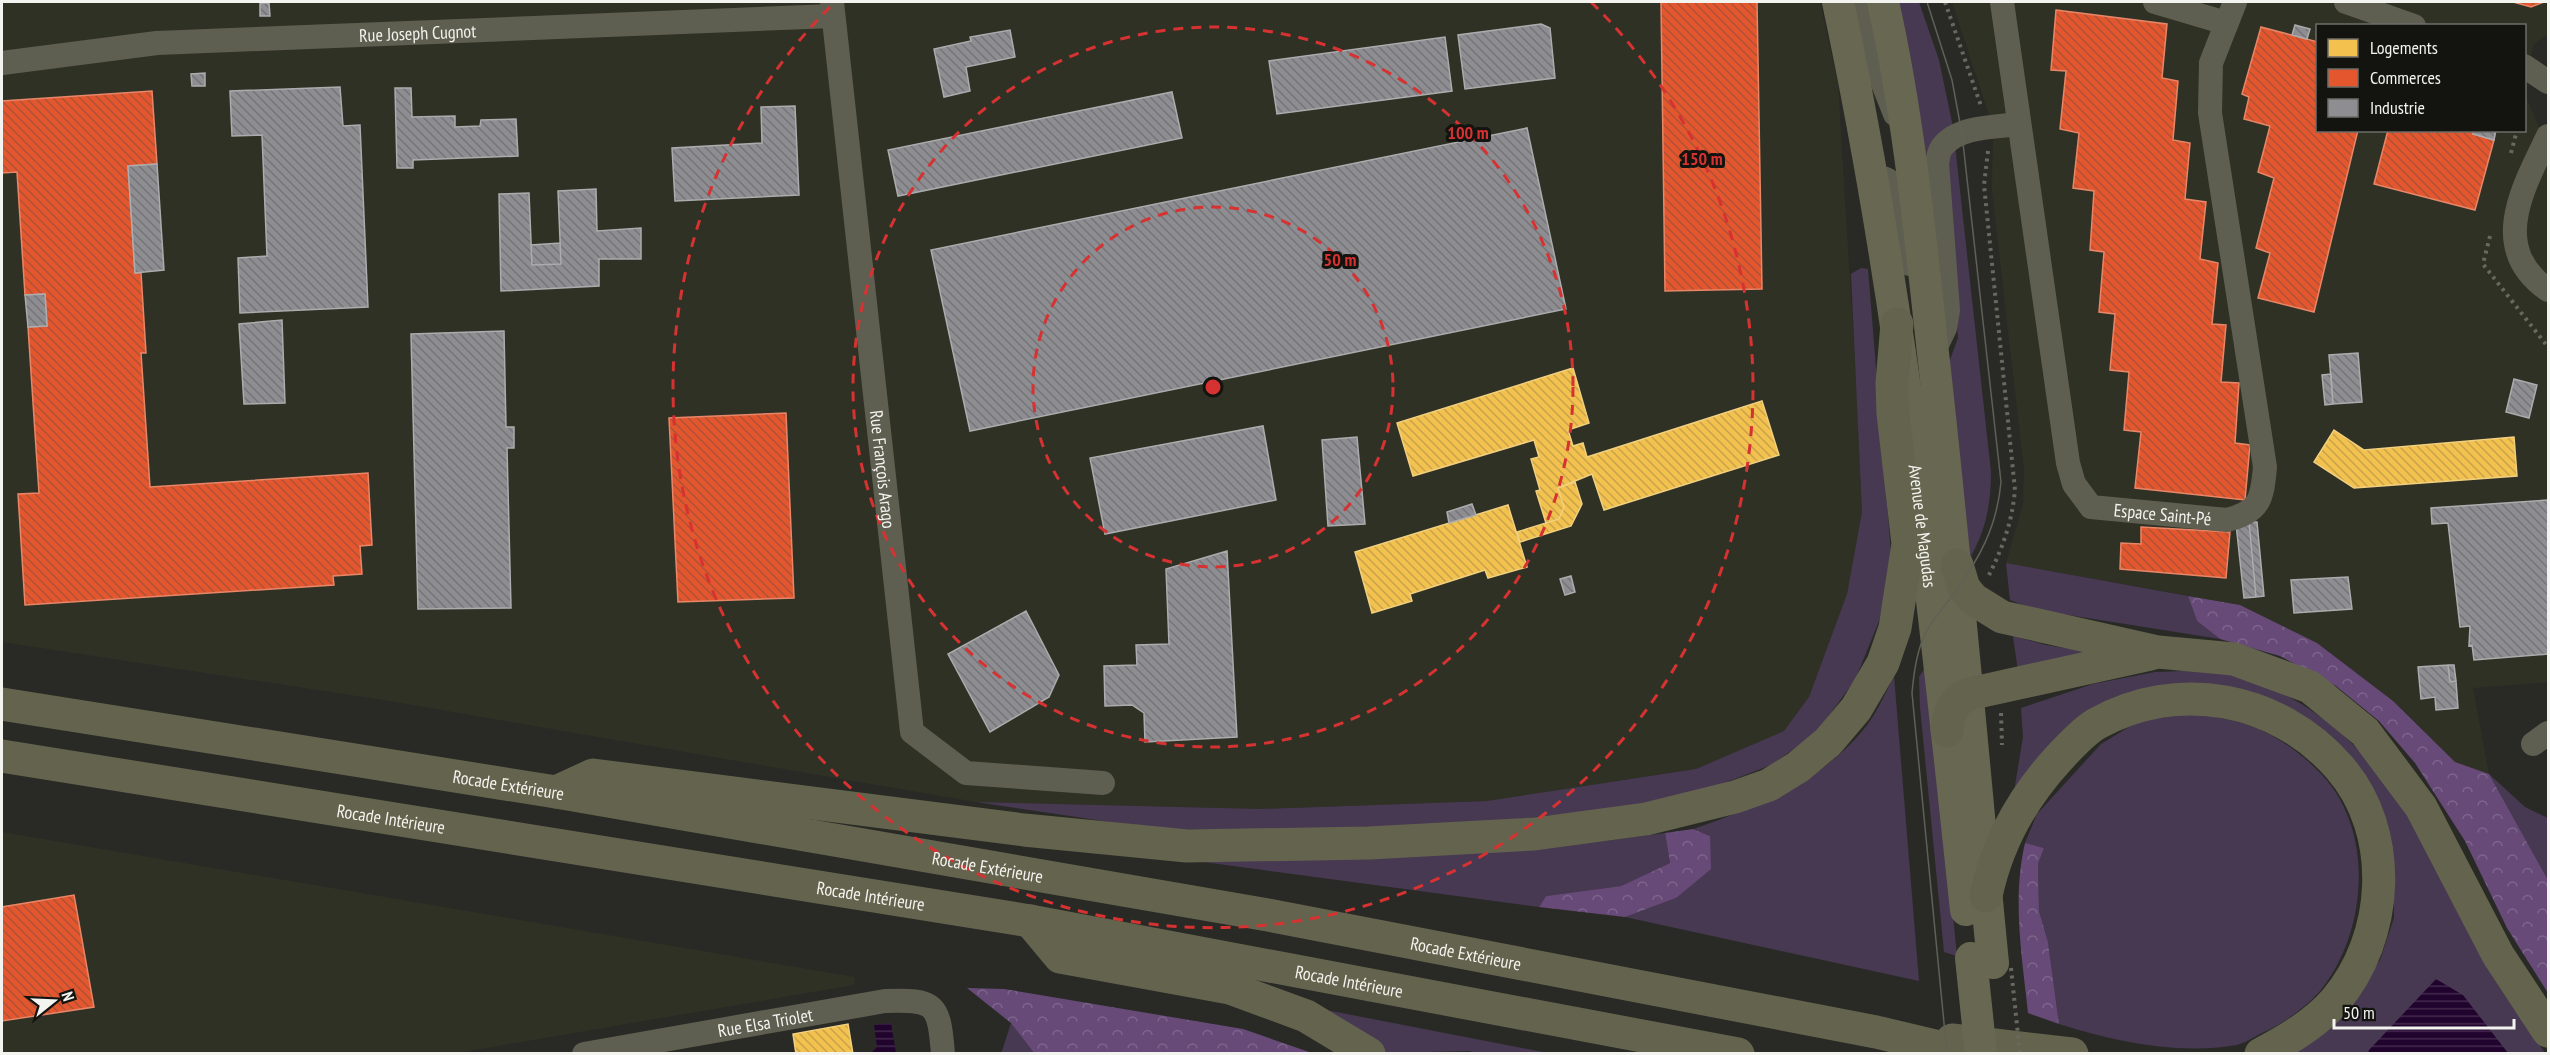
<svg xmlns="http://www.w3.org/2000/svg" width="2550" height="1055" viewBox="0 0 2550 1055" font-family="'PT Sans Narrow',sans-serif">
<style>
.built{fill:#303125}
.green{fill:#483952}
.forest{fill:url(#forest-crowns)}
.water{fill:url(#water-rules)}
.homes{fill:url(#homes-back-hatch);stroke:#f2d07e;stroke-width:1.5}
.shops{fill:url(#shops-back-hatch);stroke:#e88668;stroke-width:1.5}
.industry{fill:url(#industry-back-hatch);stroke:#acacae;stroke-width:1.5}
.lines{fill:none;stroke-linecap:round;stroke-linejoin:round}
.path{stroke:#68685e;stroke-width:4;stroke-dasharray:3 4.5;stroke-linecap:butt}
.minor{stroke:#5f5f51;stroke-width:24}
.major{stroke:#686852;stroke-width:32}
.highway{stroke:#64644e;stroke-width:33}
.tram{stroke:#5f6057;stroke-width:1.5}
.path-bridge{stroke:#68685e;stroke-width:4;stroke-dasharray:3 4.5;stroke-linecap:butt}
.major-bridge{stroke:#686852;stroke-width:32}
.ring{fill:none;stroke:#d73232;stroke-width:3;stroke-dasharray:10 8}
.labels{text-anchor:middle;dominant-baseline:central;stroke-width:6;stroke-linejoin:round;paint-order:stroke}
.street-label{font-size:18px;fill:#f3f3ef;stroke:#131310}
.centre{fill:#d73232;stroke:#131310;stroke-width:3}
.ring-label{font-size:18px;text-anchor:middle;font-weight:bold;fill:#d73232;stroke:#131310;stroke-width:6;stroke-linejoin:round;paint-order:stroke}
</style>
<defs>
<pattern id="forest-crowns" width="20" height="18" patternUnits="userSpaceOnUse" patternTransform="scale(1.5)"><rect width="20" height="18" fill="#674a78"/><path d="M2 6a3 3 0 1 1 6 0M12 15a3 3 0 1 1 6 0" fill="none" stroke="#7d658c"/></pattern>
<pattern id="water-rules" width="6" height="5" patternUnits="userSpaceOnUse" patternTransform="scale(1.5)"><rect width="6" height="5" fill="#21042e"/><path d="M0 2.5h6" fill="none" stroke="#42294d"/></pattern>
<pattern id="homes-back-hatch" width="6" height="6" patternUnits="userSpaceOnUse" patternTransform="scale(1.5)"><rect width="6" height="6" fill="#f2c14e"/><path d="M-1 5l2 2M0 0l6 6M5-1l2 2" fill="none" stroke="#c8a34c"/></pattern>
<pattern id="shops-back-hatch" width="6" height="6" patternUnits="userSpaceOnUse" patternTransform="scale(1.5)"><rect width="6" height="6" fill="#e4572e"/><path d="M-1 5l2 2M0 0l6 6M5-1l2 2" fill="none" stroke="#ae5237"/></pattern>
<pattern id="industry-back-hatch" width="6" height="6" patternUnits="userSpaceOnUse" patternTransform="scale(1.5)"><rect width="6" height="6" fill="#8d8d92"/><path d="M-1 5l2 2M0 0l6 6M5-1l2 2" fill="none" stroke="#757578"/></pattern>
</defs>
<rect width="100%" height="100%" fill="#292a25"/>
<path class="built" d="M2,2H1820L1838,84L1857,397L1862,512L1847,594L1809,697L1784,731L1696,769L1487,801L1261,809L976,802L383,700L2,642Z
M1952,2H2548V34L2534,44L2525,74L2524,26H2318V130H2524L2525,95L2540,129L2548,137V682L2473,688L2489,774L2455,762L2393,701L2317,643L2240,605L2006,563L2023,504L2024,470L1992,191L1993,135L1990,118Z
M2,832L855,977L854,985L457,1053H2Z"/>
<path class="green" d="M1895,2H1919L1939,60L1953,127L1935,209Z
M1955,145L1991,472C1991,504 1986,530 1970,558L1947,368L1958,338L1944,173Z
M1861,268L1868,269L1892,566L1879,621L1855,680L1816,733L1771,765L1706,790L1625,807L1481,823L1341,832L1157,829L976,802L1261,809L1487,801L1696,769L1784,731L1809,697L1847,594L1862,512L1851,274Z
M2006,563L2188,596L2197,621L2220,639L2037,610L2010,600Z
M2013,636L2046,645L2108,655L2018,671Z
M1928,663L1957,956L1944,952L1920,707L1919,677Z
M2155,672C2177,672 2203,668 2224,673C2317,692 2385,766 2429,847C2449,883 2461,923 2482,958C2500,991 2524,1022 2545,1053H2293L2363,986L2380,960L2394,918V894L2346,758L2171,686L2012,804L2023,737L2021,708L2093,684Z
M1894,676L1919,981L1625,917L1676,898L1710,836L1693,829C1758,806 1824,781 1868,724C1878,710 1886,692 1894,676Z
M2197,713C2213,717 2230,719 2245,724C2276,733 2314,762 2332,787C2374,845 2364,937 2320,991C2305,1008 2282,1024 2262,1033C2254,1037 2245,1043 2237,1045C2177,1055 2116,1042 2059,1024L2048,942L2039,911L2038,864L2044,848L2025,843L2037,814L2101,744L2139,721Z
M2489,774L2525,807L2548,818V880Z
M1665,833L1670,863L1621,886L1546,896L1539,907L1189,860L1605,841Z
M1326,1010L1548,1053L1482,1054L1469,1051L1384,1053Z
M1011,1023L1034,1053L1001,1054Z"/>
<path class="forest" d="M2188,596L2240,605L2317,643L2393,701L2455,762L2489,774L2548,880V993L2507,928L2465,841L2415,763L2379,721L2336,686L2280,656L2220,639L2197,621Z
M1693,829L1710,836L1711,869L1676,898L1625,917L1539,907L1546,896L1621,886L1670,863L1665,833Z
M2025,843L2044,848L2038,864L2039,911L2048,942L2059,1024L2028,1013C2022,956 2012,899 2025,843Z
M967,988L1004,989L1243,1029L1312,1053H1034L1011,1023Z"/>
<path class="water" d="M2436,979L2463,995L2508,1053H2368L2369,1050Z
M891,1023L896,1053H871L877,1047L874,1025Z"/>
<path class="homes" d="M1573,368L1589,423L1568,430L1573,446L1583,443L1587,457L1762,401L1779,455L1604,510L1592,474L1558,488L1564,507L1559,519L1546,523L1536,491L1540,490L1531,459L1539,457L1534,440L1413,476L1397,423Z
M2334,430L2364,450L2514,437L2517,476L2354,488L2314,462Z
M1575,482L1582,504L1571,526L1520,542L1517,532L1559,519L1564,507L1558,488Z
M1508,505L1527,567L1488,578L1485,570L1410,594L1412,601L1372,613L1355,552Z
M848,1024L853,1054H796L793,1034Z"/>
<path class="shops" d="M1661,2H1757L1762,289L1665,291Z
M2513,2H2544L2531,7Z
M2056,10L2167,24L2162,78L2178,81L2173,140L2190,143L2185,199L2206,202L2200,259L2218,263L2212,324L2226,325L2221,382L2239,383L2235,443L2250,445L2245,500L2135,488L2141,432L2124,430L2129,372L2110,370L2115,314L2099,312L2104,252L2090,250L2094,191L2073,188L2079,133L2060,129L2066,71L2051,70Z
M2261,27L2318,42V130H2358L2314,312L2258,298L2270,253L2256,248L2274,178L2258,172L2270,126L2244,119L2249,97L2242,94Z
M152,91L157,164L128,166L135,273H141L146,353H141L150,487L368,473L372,545L360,546L362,574L333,576L334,585L25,605L18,494L39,493L28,327L47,326L45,294L25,295L17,172L2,173V101Z
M2388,130H2474L2473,134L2494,140L2475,210L2374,184Z
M786,413L794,598L678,602L669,418Z
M2141,527L2230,532L2226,578L2120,569L2121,543L2141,544Z
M74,895L94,1007L2,1021V907Z"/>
<path class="industry" d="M260,3H269L270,16H260Z
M1541,24L1550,28L1555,78L1465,89L1458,35Z
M2295,25L2310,29L2307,39L2292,35Z
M1010,30L1015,57L966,67L970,91L944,97L934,49L971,41L970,37Z
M1445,37L1452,91L1277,114L1269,61Z
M205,73V86H192L191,74Z
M340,87L343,126L360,125L368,307L240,313L238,258L267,256L262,135L232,136L230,91Z
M395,88H411L412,117L455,116V127L480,126L481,120L516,119L518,156L413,160V168H397Z
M1172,92L1182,138L898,196L888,150Z
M795,106L799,195L675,201L672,148L762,143L761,107Z
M1527,128L1566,309L970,431L931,250Z
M2474,130H2496L2494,140L2473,134Z
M157,164L164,270L135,273L128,166Z
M596,189L597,231L641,228V259H599V286L501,291L499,194L529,193L532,265L561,264L558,191Z
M560,243L561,264L532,265L531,245Z
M45,294L47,326L28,327L25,295Z
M282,320L285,403L244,404L239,324Z
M504,331L506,427H514V448H507L511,608L418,609L411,334Z
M2358,353L2362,402L2333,404L2329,355Z
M2331,374L2333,404L2325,405L2322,375Z
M2514,379L2537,385L2529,418L2506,412Z
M1263,426L1276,500L1105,534L1090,458Z
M1357,437L1365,524L1328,526L1322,440Z
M2548,500V654L2474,660L2472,645L2469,646L2470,626L2460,627L2448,523L2432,524L2431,508Z
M1472,504L1476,515L1449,523L1447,512Z
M2249,522L2256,597L2244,598L2236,524Z
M2249,522H2257L2264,596L2256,597Z
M1227,551L1237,737L1145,742L1144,713L1132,705L1105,706L1104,666L1137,665L1136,645L1169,644L1166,569Z
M1571,576L1575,592L1565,595L1560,579Z
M2348,577L2352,609L2294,613L2291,580Z
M1026,611L1059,675L1049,697L990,732L948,654Z
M2448,665H2454L2456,681L2450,682Z
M2448,665L2450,682L2456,681L2458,708L2436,710L2435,697L2421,699L2418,667Z"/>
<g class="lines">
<path class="path" d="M1945,2L1981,106
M1988,151L1984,185L2015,490C2012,522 2003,547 1989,575
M2511,153L2517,130
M2490,236L2483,264L2548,347
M2001,713L2002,745"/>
<g class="minor">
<path id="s1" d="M832,2L912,732L966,773L1103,783"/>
<path d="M1860,2L1880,76L1895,114"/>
<path id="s2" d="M2002,2L2068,463L2074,484L2091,507L2227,520C2260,511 2262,500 2265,467L2210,113L2211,63L2235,2"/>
<path d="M2155,2L2226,23"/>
<path d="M2346,2L2414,26"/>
<path id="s3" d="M2,63L157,43L833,16"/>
<path d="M2524,66L2548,82"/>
<path d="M2548,136C2523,188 2488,248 2548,290"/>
<path d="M1873,177C1879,178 1886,177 1890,182C1904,198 1906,243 1909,264"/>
<path d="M1933,353L1945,328L1948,310L1937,163C1938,158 1939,150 1943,146C1959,126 1996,127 2019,124"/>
<path d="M2533,744L2548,733"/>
<path id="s4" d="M584,1054L885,1001C936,999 939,1004 943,1054"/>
</g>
<g class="major">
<path id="s5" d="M1838,2C1902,301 1934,605 1966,910"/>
<path d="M1883,2C1909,118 1920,235 1933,353C1956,556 1973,759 1993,963"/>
</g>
<g class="highway">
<path d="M1957,565L1964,588L1973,599L2002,617L2158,652L2234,659L2310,687L2365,732L2421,807L2498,955L2548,1031"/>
<path id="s6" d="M2,704L556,792L1268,915L1876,1032L1969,1054"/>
<path d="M1947,731C1949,714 1951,702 1969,694L2151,654"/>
<path id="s7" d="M2,756L1030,921L1738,1054"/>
<path d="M556,792L593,775L1024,830L1187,846L1369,843L1534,834L1646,819L1735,797L1769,785L1798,767L1828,742L1856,709L1883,663L1895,628L1908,544L1893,413L1892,383L1897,324"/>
<path d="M1986,896C1997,843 2023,797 2059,758C2070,746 2083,732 2096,724C2177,678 2278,697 2339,767C2396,832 2389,938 2335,1001C2315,1024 2287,1040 2261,1054"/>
<path d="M1030,921L1060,957L1230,988L1306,1016L1369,1054"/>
<path d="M1952,1040L2072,1054"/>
</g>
<path class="tram" d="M1927,2L1952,80L1962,134L2001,482C1997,527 1979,560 1952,596C1944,607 1934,618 1927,630C1917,649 1914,671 1912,693L1947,1054"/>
<path class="path-bridge" d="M2011,968L2020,1054"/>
<path class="major-bridge" d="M1971,958L1981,1054"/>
</g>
<g class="ring">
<circle cx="1213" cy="387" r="180"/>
<circle cx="1213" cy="387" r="360"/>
<path d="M1591 2A540 540 0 1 1 835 2"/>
</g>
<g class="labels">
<g class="street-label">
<text stroke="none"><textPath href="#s3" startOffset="417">Rue Joseph Cugnot</textPath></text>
<text stroke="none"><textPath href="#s1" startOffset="470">Rue François Arago</textPath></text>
<text stroke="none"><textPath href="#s2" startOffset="588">Espace Saint-Pé</textPath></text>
<text stroke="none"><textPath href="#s5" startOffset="531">Avenue de Magudas</textPath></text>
<text stroke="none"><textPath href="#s6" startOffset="513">Rocade Extérieure</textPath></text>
<text stroke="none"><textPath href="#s7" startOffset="394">Rocade Intérieure</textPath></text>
<text stroke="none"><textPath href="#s6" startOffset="999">Rocade Extérieure</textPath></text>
<text stroke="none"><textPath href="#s7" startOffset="880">Rocade Intérieure</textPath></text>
<text stroke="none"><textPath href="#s6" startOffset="1485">Rocade Extérieure</textPath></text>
<text stroke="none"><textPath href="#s7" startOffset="1366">Rocade Intérieure</textPath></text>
<text stroke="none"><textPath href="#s4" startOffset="184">Rue Elsa Triolet</textPath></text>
</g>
</g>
<circle cx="1213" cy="387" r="9" class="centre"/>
<g class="ring-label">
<text x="1468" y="139">100 m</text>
<text x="1702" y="165">150 m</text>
<text x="1340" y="266">50 m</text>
</g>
<rect width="2550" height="1055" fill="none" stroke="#f3f3ef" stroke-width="6"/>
<rect x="2316" y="24" width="210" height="108" fill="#131310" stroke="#6d6d69" stroke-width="1.5"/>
<rect x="2328" y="39" width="30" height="18" fill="#f2c14e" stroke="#6d6d69" stroke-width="1.5"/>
<text x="2370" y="54" font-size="18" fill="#f3f3ef">Logements</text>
<rect x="2328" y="69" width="30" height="18" fill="#e4572e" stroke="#6d6d69" stroke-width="1.5"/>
<text x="2370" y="84" font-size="18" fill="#f3f3ef">Commerces</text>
<rect x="2328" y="99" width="30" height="18" fill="#8d8d92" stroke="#6d6d69" stroke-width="1.5"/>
<text x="2370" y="114" font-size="18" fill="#f3f3ef">Industrie</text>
<g transform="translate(54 1001) rotate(72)" stroke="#131310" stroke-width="4.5" paint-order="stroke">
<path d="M0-4.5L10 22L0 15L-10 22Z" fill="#f3f3ef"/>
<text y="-9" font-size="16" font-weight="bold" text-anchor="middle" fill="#f3f3ef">N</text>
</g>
<path d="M2334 1019v9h180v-9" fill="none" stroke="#f3f3ef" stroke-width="3"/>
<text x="2343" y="1019" font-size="18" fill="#f3f3ef" stroke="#131310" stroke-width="4.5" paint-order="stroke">50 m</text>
</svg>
